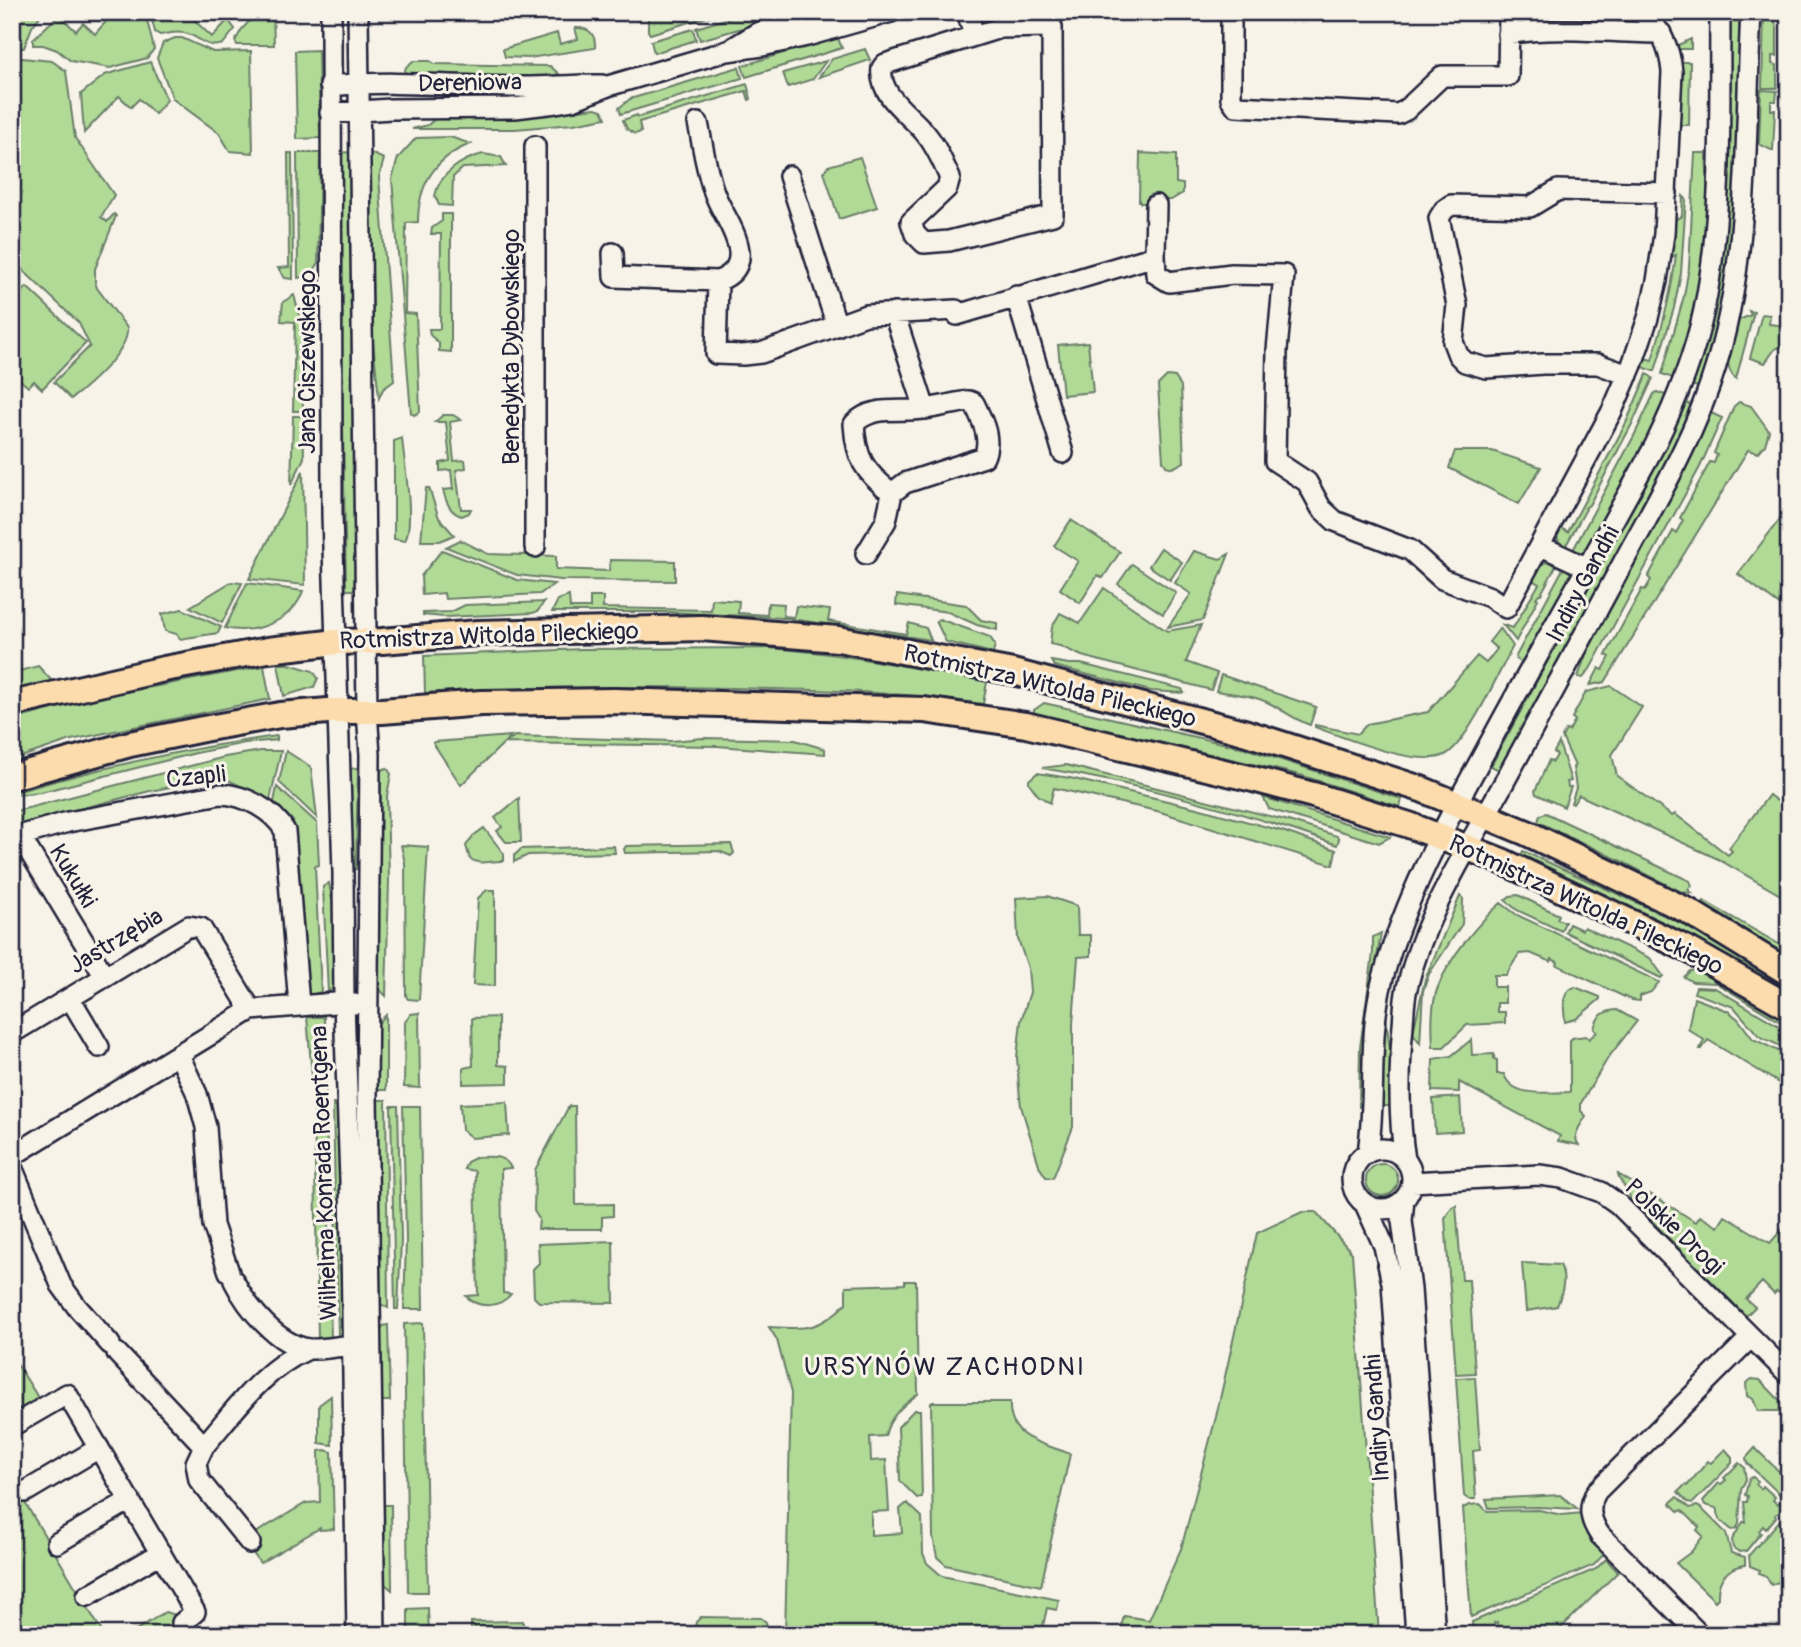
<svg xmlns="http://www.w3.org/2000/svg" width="1801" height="1647" viewBox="0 0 1801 1647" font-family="Pangolin,sans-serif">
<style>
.green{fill:#b1da97;stroke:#6a7e69;stroke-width:2}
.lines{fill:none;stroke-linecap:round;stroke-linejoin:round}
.minor-casing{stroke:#22223b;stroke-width:24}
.major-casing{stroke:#22223b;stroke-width:30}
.minor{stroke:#f7f3e8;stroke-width:19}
.major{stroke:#fcdcac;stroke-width:24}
.labels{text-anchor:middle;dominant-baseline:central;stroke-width:6;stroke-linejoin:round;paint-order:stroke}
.street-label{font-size:24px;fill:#22223b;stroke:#f7f3e8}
.neighbourhood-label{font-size:26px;letter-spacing:2px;fill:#22223b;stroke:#f7f3e8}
</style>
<rect width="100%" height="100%" fill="#f7f3e8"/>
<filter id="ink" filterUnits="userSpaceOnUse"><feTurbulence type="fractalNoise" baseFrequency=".0143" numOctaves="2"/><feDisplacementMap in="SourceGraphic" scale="14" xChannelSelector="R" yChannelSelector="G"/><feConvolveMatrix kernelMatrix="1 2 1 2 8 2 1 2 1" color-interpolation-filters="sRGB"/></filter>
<g filter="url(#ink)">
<path class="green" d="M12,12H43L32,27L24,48L12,47Z
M105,12H145L154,49L147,58L110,68L71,61L57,50L43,45H33V39L59,15L76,31L83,23L95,34L110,17Z
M150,12H200L194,20L212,37L228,20L235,29L223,44C205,50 199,35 184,33C175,31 168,34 160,35L155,32Z
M258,12H273L274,45H237L235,41L242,29Z
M648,12H723L650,34L648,31Z
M749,12L753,25L700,40L696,28Z
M1729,12H1740L1734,224L1725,301L1701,388L1691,385Z
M1764,13L1773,18L1777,27V56H1772V64L1777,65V88H1762Z
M575,28C589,27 596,34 595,48L529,58L505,57L503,49L557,33L560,44L578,39Z
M693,29L696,40L654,53L651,41Z
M837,36L842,48L746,77L742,66Z
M175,38H182L213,52L251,51L253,153L230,151L219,133L173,99L157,58L163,43Z
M1691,39V49H1680L1679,62H1690L1689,125H1676L1674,47Z
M865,49L870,60L819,77L832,59Z
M318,50L320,138L297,139L295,51Z
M12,57L52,61L66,71L75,138L114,195L101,217L107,222L114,214L116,216L95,269V282L97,288L127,328C130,350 88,386 71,399L54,382L90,346L79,323L12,260Z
M413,61H430L435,64L550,66L560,75L509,78L404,74L406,67Z
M826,61L813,79L788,87L783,73Z
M150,62L167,100L155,114L139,99L131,107L119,96L84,133L81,94L105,75Z
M739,67L742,78L621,114L619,108L630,99Z
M747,84L751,99L749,100L746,91L639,122L641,132L635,134L627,129L623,120L637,115L638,117Z
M1761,90L1777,91L1776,101H1771V110H1775L1773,151L1759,144Z
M595,108L602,110L606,118L573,124L515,129H412L428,125L437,117H525Z
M450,137L471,144C435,157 418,185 418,222L406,223L405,313L416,314L420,412L414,415L411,413L392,179L398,158L416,138Z
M351,152L358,590H346L338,153Z
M288,153H292L293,279L285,278L278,268L289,267Z
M297,153H320L318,264L311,275L298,278Z
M370,153L384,159L379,177L394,381L383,389L379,398L373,342Z
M1140,153L1176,155V183L1183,184V193L1171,200H1159L1157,203H1141L1139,201Z
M1695,153H1706C1712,231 1697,304 1675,379L1662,374L1684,296L1689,267Z
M483,154L501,157L506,166L463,168L453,177L452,206L439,205L435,196C439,173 463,159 483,154Z
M860,157L877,207L839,219L824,172L828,166Z
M1683,196L1686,199L1681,273L1674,308L1655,371H1653L1638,365L1641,357L1652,360C1663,325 1672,291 1676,255L1665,260L1670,222L1682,216Z
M442,214H451V352L439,351V343L430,335L429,329H440L441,234H431L432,228L442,221Z
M27,287L86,343L42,389L34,381L28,387L12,373V302Z
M294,295L302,325L303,411H293L295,322L281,321L283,302Z
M1749,311L1754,312L1736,379C1719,364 1733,339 1739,320L1751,315Z
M1762,314L1770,315L1769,324L1789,326V343L1775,349L1765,363L1750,358Z
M1088,342L1093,392L1063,395L1058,345Z
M1647,374L1653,378L1633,422L1589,505L1585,508L1586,509L1564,549L1560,545L1555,530L1557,526L1568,532L1626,423Z
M1167,376L1175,377L1181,386L1184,462L1173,468L1166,466L1163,461L1158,385Z
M1657,392L1668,396L1647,442L1586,552L1579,554L1572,552L1634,436L1654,394Z
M1684,402L1693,406L1680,437L1501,771L1491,766L1658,457Z
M1739,402L1751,406L1769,431L1765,445L1758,453L1748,450L1605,682L1590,685L1599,668L1603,670L1610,657L1606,655L1642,589L1645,590L1651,580L1648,577L1673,531L1676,533L1683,520L1680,518L1710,462L1714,463L1717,455L1714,453L1734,406Z
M1709,412L1722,418L1700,467L1590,669L1583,678L1578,677L1589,646Z
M443,415H453L461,420L450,422L454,461L465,460L466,468L456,470L461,509H471L469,513L462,516C450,513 446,502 443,490L453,489L451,470L440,471V463L450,461L446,422H435Z
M293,416H303L304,458L291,485Z
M402,438C404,462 415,522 405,541L394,539V441Z
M1455,451H1492L1541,467L1519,504L1449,468Z
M303,471L305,585L249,579Z
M426,488H429L439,518L454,535L440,541H421Z
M1789,507V612L1738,574Z
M1071,520L1120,552L1103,578L1098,575L1080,603L1060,589L1078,561L1054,546Z
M460,540L488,554L556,556V569L609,571L610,560L675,561V581L561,580L517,575L446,547Z
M1161,548L1182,562L1170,580L1149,566Z
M442,550L517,580L554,584L540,594L445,599L444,593L422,595L421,576Z
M1194,551L1220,559L1229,554L1203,620L1168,627L1191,594L1175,583Z
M1553,560L1558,562L1541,594H1539L1536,598L1538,599L1516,641L1503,625L1513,628L1539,584L1530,579L1538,565Z
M1132,564L1176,593L1163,614L1118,584Z
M1565,565L1572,576L1549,618L1521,662L1516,659V656Z
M231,582L242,583L222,623L190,607Z
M247,583L303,591C293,621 255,635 225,628Z
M1104,588L1167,631L1201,625L1186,662L1217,673L1211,690L1082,656L1060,646L1050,644L1052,627L1060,613L1080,623Z
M897,595L966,605L981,620L997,623V630L977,625L948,612L896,605Z
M569,596L570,608H590V597H603V608L711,610L712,599L739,601L738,613L767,615L768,603L784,604L783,616L794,617L796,606L830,610L828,621L906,634L909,623L926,628L931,640L785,618L665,612H552L558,600Z
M544,602L538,611L533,613L444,617L423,615V613L451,612L465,605Z
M182,609L221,627L218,633L180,639L177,634L165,631L162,614Z
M939,619L990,637L995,645L993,653L946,642L936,621Z
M1500,628L1513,646C1501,668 1466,746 1445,755C1418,768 1343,737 1315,727V725L1358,734L1367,724L1428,712L1477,656L1486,663L1497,649L1489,642Z
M769,648C843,653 915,668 987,682L983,704C900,691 817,690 733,688C630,686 528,686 425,693L424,656L582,649Z
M1051,661L1069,664H1081L1182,689L1184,693L1151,691L1054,666Z
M278,664H289L313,671L318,678L314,687L284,696Z
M38,666L52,681L12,691V673Z
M264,666L270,699L71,740L12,760V720L94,698Z
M1221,675L1316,707L1310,725C1295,720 1284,711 1271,704C1254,695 1234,694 1216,691Z
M1611,686L1642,707L1612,755L1617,776L1672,816L1675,814L1728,855L1732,851L1729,848L1769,795L1777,801L1789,786V900L1716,858L1579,795L1573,804L1571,803L1576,788L1573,767L1575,766L1562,737L1566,730L1569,731L1575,720L1572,718L1586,692Z
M1044,703L1244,748L1402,799L1400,807L1300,775L1034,713V710Z
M277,736V740L245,743L196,753L41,792L12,795V793C98,768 188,748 277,736Z
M511,736L461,785L433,743L434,742Z
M515,736L672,741L703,738L795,740L825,749V754L717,746L505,743Z
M1559,743L1571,781L1567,782L1568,787H1571L1564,807L1536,794L1535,791L1549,760L1553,762L1557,755L1554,752Z
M261,751H281L270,800L222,777L150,791L12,826V812L225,757Z
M286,751L311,767L317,818L279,782Z
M1066,765L1285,820L1337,836L1339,839L1337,845C1245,812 1139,784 1042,768Z
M358,768L356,869H352L348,769Z
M387,768L391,774L387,796L389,881L386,996L378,988L381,770Z
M1037,773L1070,778L1197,808L1282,831L1336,850L1333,865L1157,811L1054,788L1050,803L1038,795L1029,783V780Z
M277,787L317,823L319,865L315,866L321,992L311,995L305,992L295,832L293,821L274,802Z
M1263,797L1390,837L1379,843L1269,809Z
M519,798L521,842H506L497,831L502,827L495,818Z
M1546,813L1690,881L1692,886L1688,889L1692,893L1681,892L1623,862L1538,822L1540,815Z
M484,828L504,854V861C491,860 481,866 470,859L466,846L473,836Z
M731,844L734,853L731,856L719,851L625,853L624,849L626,846Z
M401,845L428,847L419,1000L408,999L406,996L405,863Z
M614,846L615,853L528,855L514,862V856L521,849Z
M1523,851L1697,930L1789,985V996L1520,859Z
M329,883L336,922L334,986L328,993L323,887Z
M487,890H495V986L473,985L478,898Z
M1518,895L1559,915L1557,919L1565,922L1561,931L1517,910L1505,900L1510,896Z
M1047,896L1077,906L1078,935H1091V956L1078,957L1073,1024V1127L1053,1178L1046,1177L1040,1168L1021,1106L1019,1088L1017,1057L1021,1021L1030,992L1028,968L1018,939L1016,898Z
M1460,896L1463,899L1462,924L1429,974L1423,991L1420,1043L1413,1033L1425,979Z
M1704,901L1789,950V956L1700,906Z
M1501,903L1517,915L1659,982L1651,992L1640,996V1001L1631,1000L1557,965L1558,962L1552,959L1551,962L1530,953L1519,954L1506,975H1494V987H1505V1003H1497V1012H1505V1023L1467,1025L1444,1047H1433C1432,1028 1431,1004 1438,987C1449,958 1478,923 1501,903Z
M1569,924L1582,930L1584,927L1650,958L1663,976L1661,978L1565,932Z
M1381,933L1364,1036L1363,1107H1359L1360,1047L1373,954V937Z
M1704,970L1789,1019V1027L1716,983L1693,982L1684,977L1690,971Z
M1575,987L1600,997V999L1576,1019L1565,1022C1564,1009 1560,992 1575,987Z
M1696,987L1715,988L1789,1032V1050L1759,1036L1734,1007L1694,993Z
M1694,998L1728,1011L1738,1019L1753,1039L1789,1056V1089L1708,1040L1702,1049H1700L1704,1040L1688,1029Z
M1617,1010L1637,1021L1608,1058L1581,1103V1111L1586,1116C1581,1125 1571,1135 1579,1145L1558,1141L1560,1136L1459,1082V1092L1432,1091L1433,1059L1451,1056L1471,1040L1472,1055L1494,1054V1059L1497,1060V1074H1504C1512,1099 1549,1092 1570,1092V1041L1572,1038L1586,1036L1589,1039L1597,1032L1594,1029C1597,1016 1603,1011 1617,1010Z
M419,1013L420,1088L404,1087L405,1022L411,1014Z
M1384,1014L1386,1015L1392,1068L1391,1106H1380Z
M386,1015V1090H376L378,1023Z
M307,1017H324L331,1340L318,1341L314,1100Z
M498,1017V1065L508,1066V1083L463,1084V1068L473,1066L472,1018Z
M1460,1097L1462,1131L1435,1133L1433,1099Z
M376,1100H386L388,1308L379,1303Z
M507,1102L509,1135L472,1138L462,1130L460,1104Z
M333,1103H340L345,1330L338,1338Z
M391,1106H398L401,1240L398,1309H395Z
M403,1106H420L423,1309H404L406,1240Z
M569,1106H575L576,1205L613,1204V1216L602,1217V1229H538L539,1219L534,1211L535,1170Z
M477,1157C491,1157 504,1154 511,1168L501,1169L503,1293L511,1294C500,1308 478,1309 466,1296L478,1295L475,1171L464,1169L467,1162Z
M1366 1180a16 16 0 1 1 32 0a16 16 0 1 1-32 0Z
M1618,1174L1636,1185L1634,1189L1647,1197L1650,1194L1696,1222L1700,1216L1718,1227L1725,1216L1770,1243L1789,1222V1293L1785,1298L1777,1291L1774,1294L1762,1282L1746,1299L1755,1307L1746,1316L1630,1199C1630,1190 1620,1184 1618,1174Z
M1456,1205L1462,1280H1469L1475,1373L1456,1374L1445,1218L1452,1207Z
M1302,1212H1316L1352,1253L1379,1635H1119L1124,1616L1149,1620L1181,1549L1216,1417L1257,1233Z
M613,1241L614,1303L539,1302L534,1297L533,1269L539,1263L538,1244Z
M1522,1263L1560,1265C1567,1278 1562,1293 1557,1306L1526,1311Z
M905,1281H916L918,1394C903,1405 889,1417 885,1436L870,1437L871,1461L886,1460L889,1511L871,1512V1535L902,1533L900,1509L907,1503L922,1517L923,1553L927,1563L942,1576L1059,1600L1057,1610L1047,1608L1041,1635H785L791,1393L777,1340L769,1327C804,1329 820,1331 846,1303V1286L905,1284Z
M423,1323L428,1592H408L404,1324Z
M388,1325L390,1401H380L379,1332L383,1326Z
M12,1356L39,1399L12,1416Z
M1475,1377L1480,1450L1473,1451L1476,1499H1468L1464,1496L1456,1378Z
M1752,1379L1760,1380L1788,1409L1786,1411H1758L1753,1399L1747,1396L1746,1383Z
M331,1396L332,1445L319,1443V1405Z
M931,1402H1010C1008,1441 1042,1442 1070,1454L1041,1586L946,1565L937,1557L933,1537Z
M914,1410H920L922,1497L917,1498L900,1481L898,1427Z
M1755,1448L1789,1481V1503L1747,1463L1746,1458Z
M1725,1449L1732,1457V1463L1693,1503L1688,1502L1678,1492L1685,1485L1687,1486L1708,1461L1711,1463Z
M325,1450L332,1452L334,1529L320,1530V1528L260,1563L250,1549L254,1534L306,1503L320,1502L319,1451Z
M1739,1463L1744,1467L1746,1479L1741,1490L1739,1523L1737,1528L1732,1530L1721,1521L1716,1508L1705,1505L1703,1501L1719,1483L1721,1484L1726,1480L1724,1478Z
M1753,1477L1758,1481L1756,1484L1761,1489L1763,1486L1775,1497L1773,1500L1777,1504L1780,1502L1786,1508L1775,1515L1776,1517L1766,1529L1763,1526L1759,1531L1761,1533L1746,1551L1740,1552L1733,1548L1732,1540L1743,1522H1746L1744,1502H1747L1748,1496L1745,1495L1749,1479Z
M12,1481L104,1635H12Z
M1560,1495L1578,1509L1538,1507L1489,1508L1486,1499Z
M1677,1497L1690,1508L1697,1506L1701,1508L1726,1533L1731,1553L1745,1557V1565C1727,1568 1717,1579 1718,1598L1715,1601L1676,1563L1691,1552L1703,1536L1697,1530L1699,1527L1682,1510L1679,1512L1670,1503Z
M1480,1504L1487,1511L1539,1510L1562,1515L1582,1513L1606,1552L1594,1565L1471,1617L1463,1508L1469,1505Z
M381,1505H391L392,1590L385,1584L382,1577Z
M1789,1515V1535L1782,1543L1789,1552V1573L1781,1581L1771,1585L1766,1576L1759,1573L1760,1570L1750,1566L1749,1555L1782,1518Z
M1606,1559L1618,1572L1554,1635L1547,1629L1497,1632V1622L1494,1623V1635H1473L1472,1622L1596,1569Z
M428,1608L429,1635H408V1609Z
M165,1612L176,1615L172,1627L159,1635H128Z
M701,1617L761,1618L766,1622L769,1635H693L696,1622Z
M523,1621V1635H471V1622Z"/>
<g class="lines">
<defs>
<path id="minor" d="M331,12L332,515L343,873L344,1002L350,1181L357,1635
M358,12L367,711L370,755L367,1095L375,1635
M967,12L974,35
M1231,12V99L1236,106L1398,114L1406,110L1442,76H1508L1509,12
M1052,27L1053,215L949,241L924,243L915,234L911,222L947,188L950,178C943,163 937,147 926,134C911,115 878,96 882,68L885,64L1000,28Z
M1508,34C1558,25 1610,33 1661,33
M734,47L757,33L824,12
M330,86C392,80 453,86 515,87C544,88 572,84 602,85
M330,113L391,109L515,108L556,103L573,100L608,86L727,51L762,46L807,36L891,12
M789,176L837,326
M613,253L614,277L718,281C764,263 722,217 714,192C706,170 703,146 698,123
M1155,256L1156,274L1169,282L1232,274L1284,275L1277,350L1275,461L1307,482L1321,508L1335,521L1410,550L1442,579L1490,597L1506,608L1613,409L1632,365L1648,318L1657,281L1664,234L1672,72C1670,48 1660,27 1641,12
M718,281L716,354L743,355L761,353L866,315L956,310L957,315L1155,256L1156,205
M1016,296L1063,453
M894,313L925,409
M1628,375L1598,364H1543L1486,368L1465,362L1458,355L1453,342L1457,305L1439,218L1444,210L1451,205L1530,207L1558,190L1667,193
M969,401L974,403C982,420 992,438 984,457L905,483L892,493C864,472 856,458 854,424C872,404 901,413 924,409C940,407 954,403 969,401Z
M1541,546L1588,568
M535,547V146
M866,554L886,521L892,493
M20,836L105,977
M12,838L68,822L221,794C245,795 273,810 285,831L299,1005
M70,998L99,1047
M12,1033L189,926L201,928L251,1010
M179,1055L197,1094L206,1127L213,1225L229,1272
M1352 1179a30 30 0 1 1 60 0a30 30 0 1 1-60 0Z
M1368,1152C1377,1094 1367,1037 1383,978C1406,893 1451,814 1493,737C1546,639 1602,543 1655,445C1676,402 1694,357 1704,310C1724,213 1719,111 1720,12
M12,1156L251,1010L335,1003L355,1004
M1405,1160C1398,1116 1399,1070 1403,1025C1404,1013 1404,1000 1407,988C1424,916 1465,853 1501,788C1542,713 1583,637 1624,561C1652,509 1683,457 1704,401C1752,277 1744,143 1751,12
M12,1167L61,1285L77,1307L110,1344
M1412,1182L1539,1175L1562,1178L1601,1192L1618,1204L1789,1375
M1404,1199L1402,1221L1411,1289L1435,1635
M1365,1204L1384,1246L1392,1283L1416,1635
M234,1281C247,1307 277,1345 309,1349C323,1350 339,1346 353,1345
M117,1353L204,1446L196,1463L199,1480L250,1543
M12,1426L67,1394L195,1612L182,1623V1635
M204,1446C236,1409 263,1369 308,1349
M25,1492L99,1448
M57,1543L130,1500
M87,1596L161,1553
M1700,1635L1600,1535C1590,1520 1587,1507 1597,1491L1751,1337"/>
<path id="major" d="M12,704L164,669L268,650L337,642L382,641L478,633L702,628L838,639L1013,672L1244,732L1421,789L1527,833L1688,911L1789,973
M12,777L130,744L203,729L280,715L328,711H382L481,703L614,701L924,710L1026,725L1253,779L1313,795L1409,825L1504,862L1689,950L1789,1007"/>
</defs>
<use href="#minor" class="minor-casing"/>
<use href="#major" class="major-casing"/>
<use href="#minor" class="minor"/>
<use href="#major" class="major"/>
</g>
</g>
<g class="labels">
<g class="street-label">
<text transform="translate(470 83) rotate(-1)">Dereniowa</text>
<text transform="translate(511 347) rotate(-90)">Benedykta Dybowskiego</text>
<text transform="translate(307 362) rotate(-90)">Jana Ciszewskiego</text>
<text transform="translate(1583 584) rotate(-62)">Indiry Gandhi</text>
<text transform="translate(489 636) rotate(-2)">Rotmistrza Witolda Pileckiego</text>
<text transform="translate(1050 686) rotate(13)">Rotmistrza Witolda Pileckiego</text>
<text transform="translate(196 777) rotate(-6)">Czapli</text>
<text transform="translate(73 876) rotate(59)">Kukułki</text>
<text transform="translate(1586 905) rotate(25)">Rotmistrza Witolda Pileckiego</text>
<text transform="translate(116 941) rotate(-31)">Jastrzębia</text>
<text transform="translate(324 1173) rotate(-92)">Wilhelma Konrada Roentgena</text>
<text transform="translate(1674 1227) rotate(44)">Polskie Drogi</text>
<text transform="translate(1377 1418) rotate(-94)">Indiry Gandhi</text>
</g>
<g class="neighbourhood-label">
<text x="945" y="1367">URSYNÓW ZACHODNI</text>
</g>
</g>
<rect width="1801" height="1647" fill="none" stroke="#f7f3e8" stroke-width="42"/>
<rect x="21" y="21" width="1759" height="1605" fill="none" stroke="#22223b" stroke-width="2.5" filter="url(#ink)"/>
</svg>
